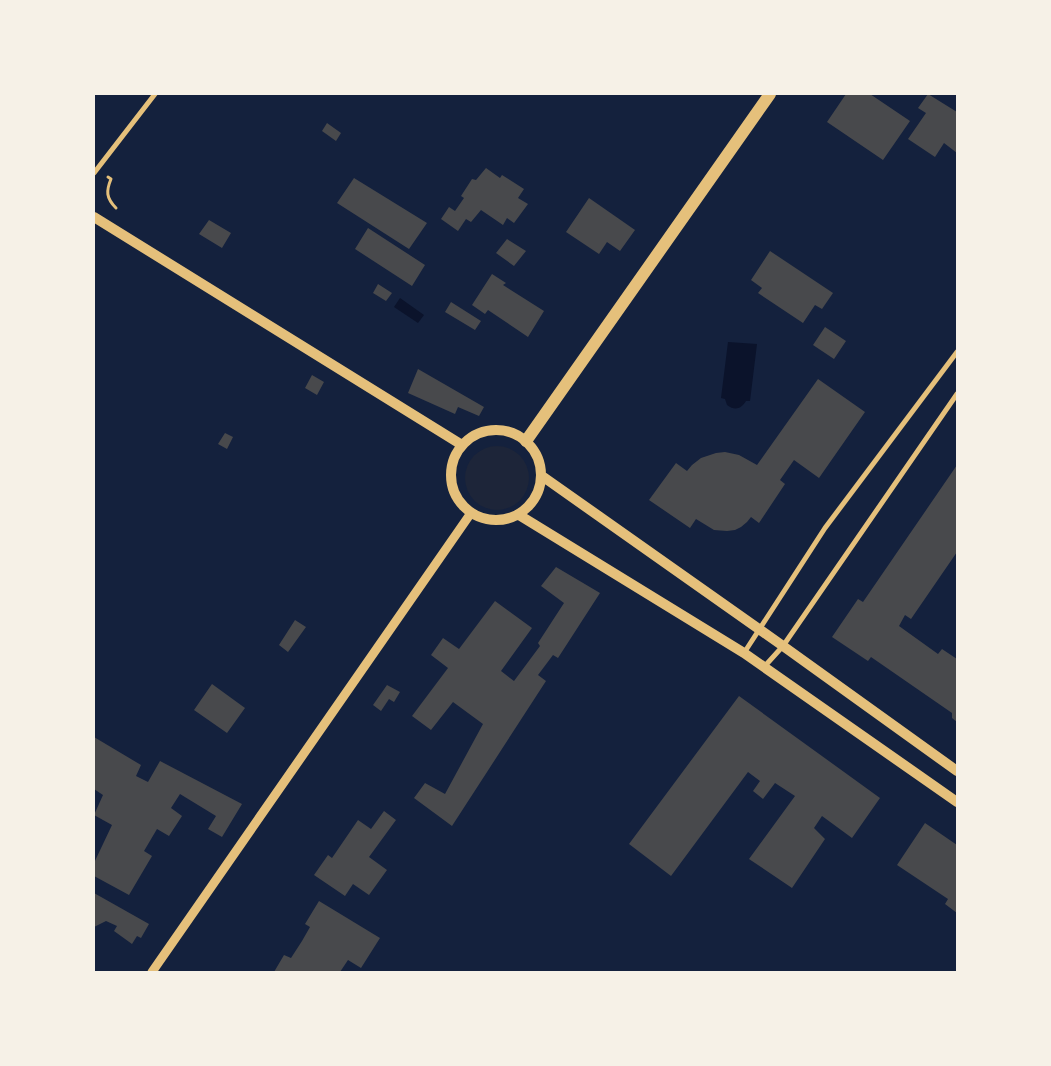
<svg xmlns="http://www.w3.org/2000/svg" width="1051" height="1066" viewBox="0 0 1051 1066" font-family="'Fira Sans',sans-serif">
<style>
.green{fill:#1d2539}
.water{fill:#0b132b}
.building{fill:#48494c}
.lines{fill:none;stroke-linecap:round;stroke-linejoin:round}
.path{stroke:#e5c07b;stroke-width:3}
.minor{stroke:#e5c07b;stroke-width:5}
.tertiary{stroke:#e5c07b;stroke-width:9}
.secondary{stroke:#e5c07b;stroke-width:10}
.primary{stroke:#e5c07b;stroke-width:12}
</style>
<rect width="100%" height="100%" fill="#14213d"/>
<path class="green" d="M465 478a32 32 0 1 1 64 0a32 32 0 1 1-64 0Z"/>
<path class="water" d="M400,298L424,315L418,323L394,307Z
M728,342L757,344L750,401H746C741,409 735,411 727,405L725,399L721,398Z"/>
<path class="building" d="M846,94H870L910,121L883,160L827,122Z
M928,94L957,112V153L944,143L935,157L908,139L926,113L918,108Z
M327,123L341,133L336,141L322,131Z
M486,168L500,178L502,175L524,189L518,198L528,204L514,223L507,218L503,225L481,210L471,222L466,219L458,231L441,219L449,207L455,211L464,198L461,196L472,179L476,180Z
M354,178L427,223L409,249L337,203Z
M589,198L635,230L620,251L607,242L599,254L566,232Z
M209,220L231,233L222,248L199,234Z
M368,228L425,265L412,286L355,249Z
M507,239L526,251L514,266L496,253Z
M770,251L833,293L822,309L815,305L803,323L758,293L762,288L751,280Z
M492,274L506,283L503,285L544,311L528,337L488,310L485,314L472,305Z
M378,284L392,293L386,301L373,293Z
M451,302L481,321L475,330L445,312Z
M825,327L846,341L834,359L813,345Z
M418,369L484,407L479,416L458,407L455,414L408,393Z
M312,375L324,382L317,395L305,388Z
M818,379L865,412L819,478L794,460L780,480L785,484L759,523L751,517L747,522L741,527L735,530L727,531L714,530L696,519L690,528L649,500L676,463L687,471L692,465L701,458L716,453L725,452L739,455L757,465Z
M225,433L233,437L227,449L218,444Z
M957,465V552L911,619L905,615L899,626L938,654L942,649L957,659V722L952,718V713L871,657L868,661L832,637L858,599L863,602Z
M556,567L600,593L558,658L553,655L538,675L546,681L452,826L414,798L425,783L445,794L483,724L453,702L431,730L412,716L448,668L431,655L443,638L459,649L495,601L532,628L501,671L514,681L540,646L538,643L564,603L541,586Z
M295,620L306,627L288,652L279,645Z
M212,684L245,708L227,733L194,710Z
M387,685L400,692L394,702L389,699L381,711L373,705Z
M739,696L880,798L852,838L822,816L814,828L825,839L792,888L749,859L795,796L775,783L763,799L753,791L760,781L748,772L671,876L629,844Z
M94,737L141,765L136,776L148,782L160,761L242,804L222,837L208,829L216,816L180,794L171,808L182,816L169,836L157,829L144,851L152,856L129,895L94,876V863L112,825L94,815L103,795L94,789Z
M384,811L396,820L369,857L387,870L369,895L353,884L345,896L314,875L328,855L332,858L358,820L371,829Z
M925,823L957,845V913L945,904L948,899L897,865Z
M94,893L149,924L141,938L137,936L132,944L114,931L117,926L106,921L94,927Z
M319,901L380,938L361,968L348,960L340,972H274L284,955L291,958L302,941L310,927L305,924Z"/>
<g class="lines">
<path class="path" d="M108,177L111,179C106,191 106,198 116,208"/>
<path class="minor" d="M94,173L155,94
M744,653L825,528L957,352
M764,667L783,646L957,394"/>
<path class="tertiary" d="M152,972L471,513"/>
<path class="secondary" d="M94,217L462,445
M451 475a45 45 0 1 1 90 0a45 45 0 1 1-90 0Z
M542,476L783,646L957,771
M519,515L744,653L957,802"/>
<path class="primary" d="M526,441L770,94"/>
</g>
<rect width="1051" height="1066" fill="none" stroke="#f6f1e7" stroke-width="190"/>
</svg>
